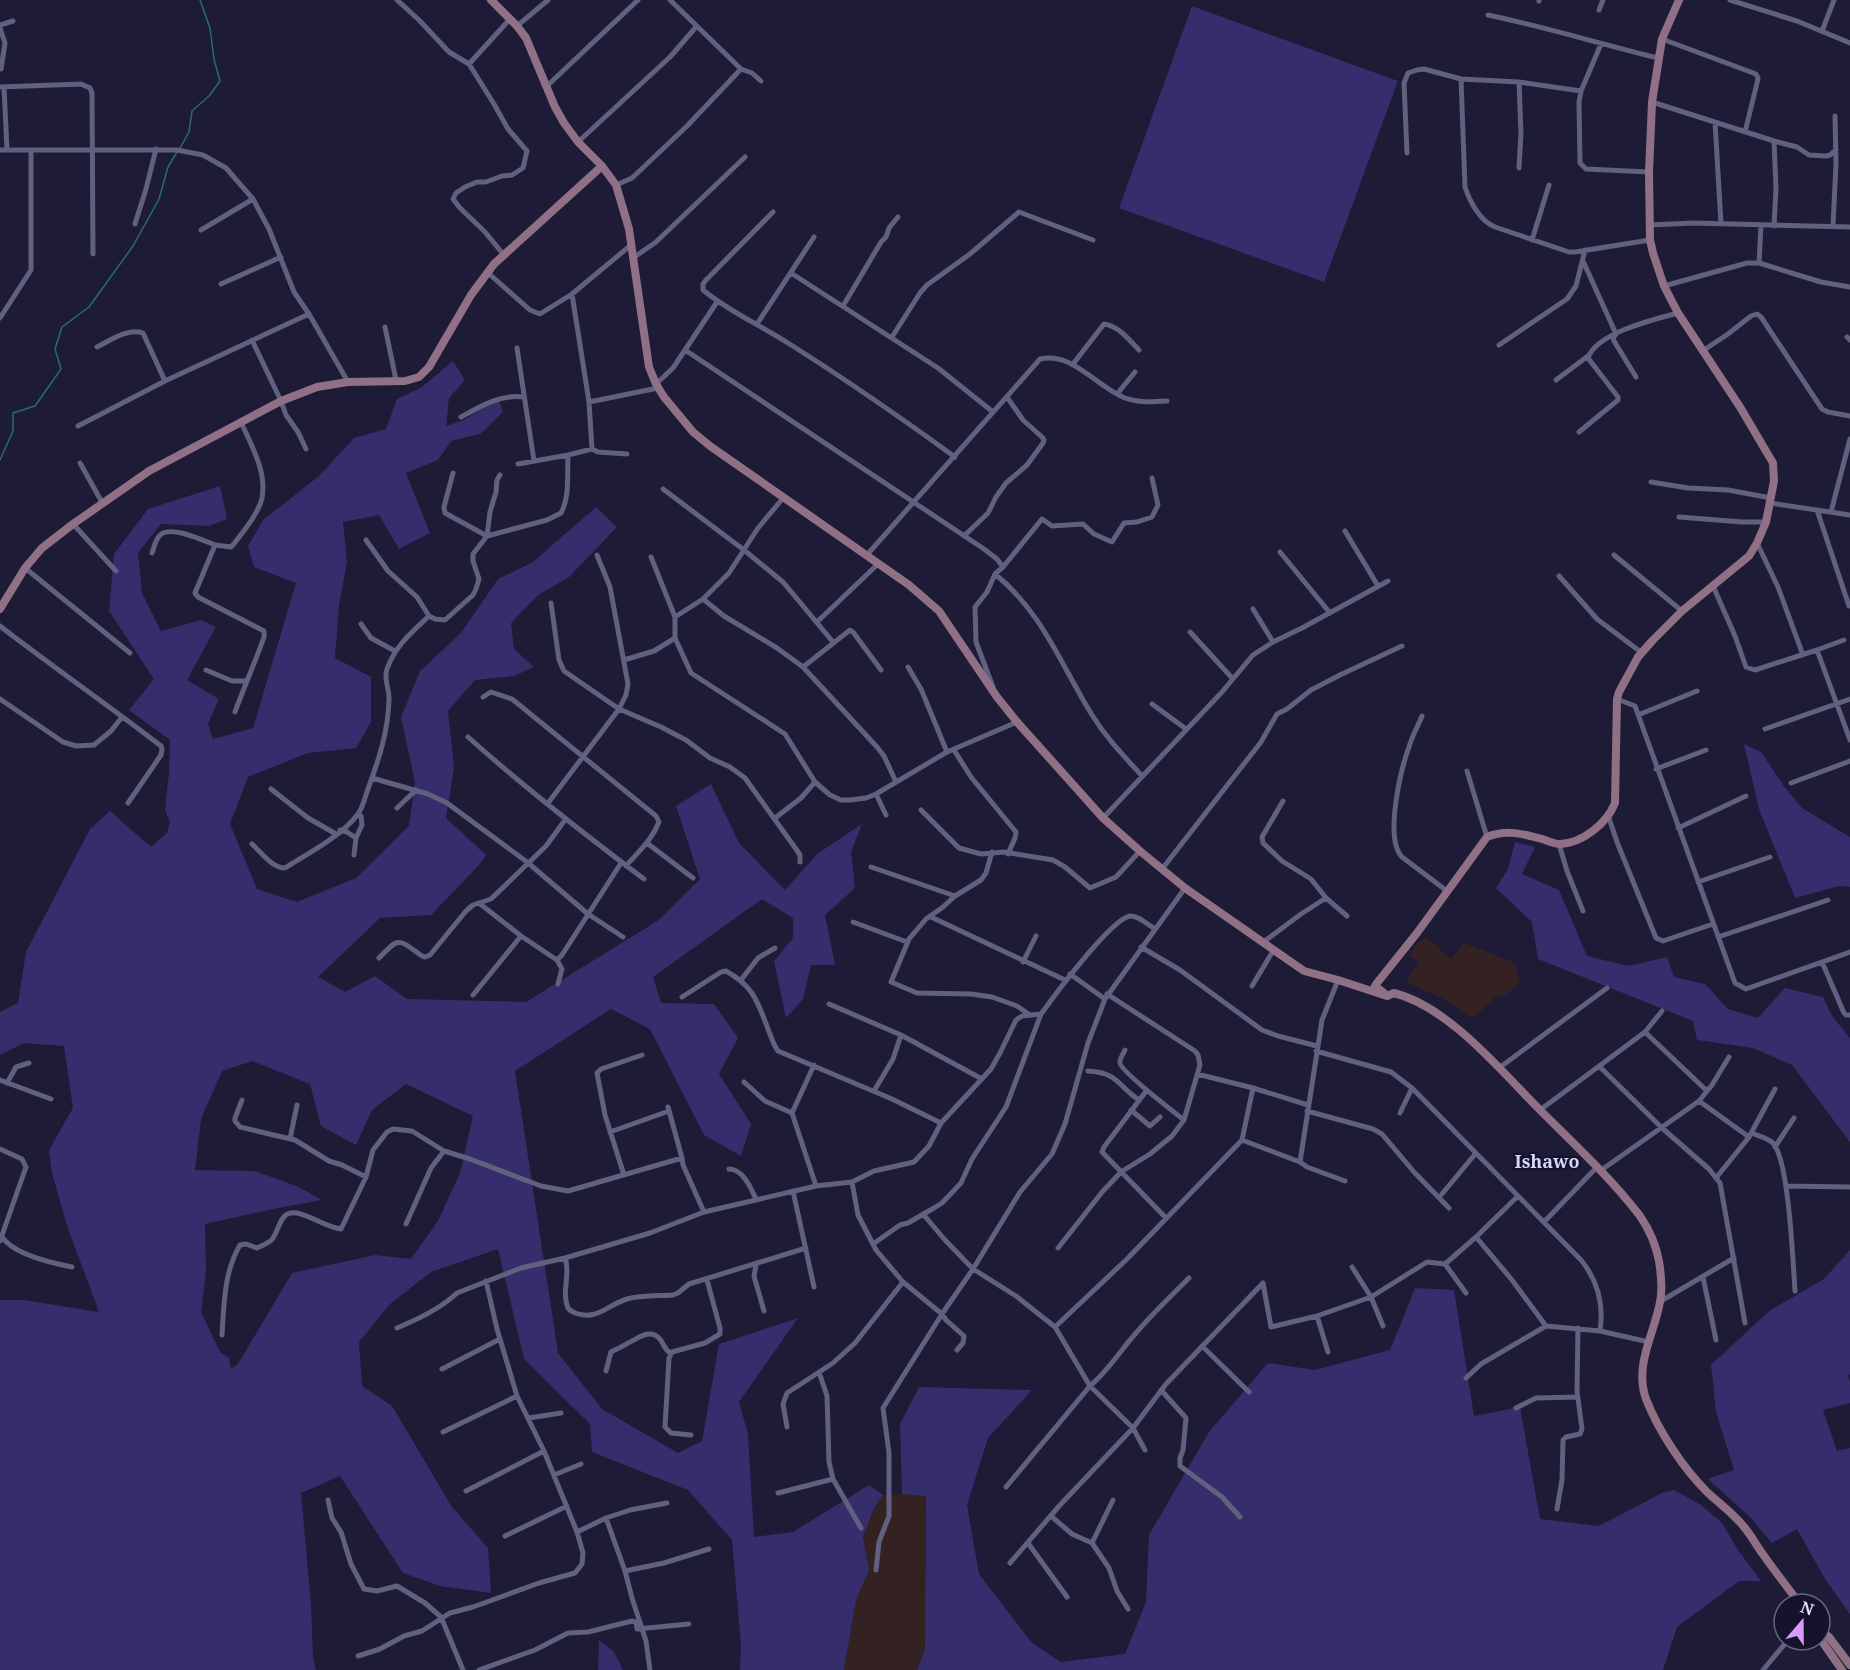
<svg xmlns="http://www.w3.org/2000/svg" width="1850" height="1670" viewBox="0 0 1850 1670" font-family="'Noto Serif',serif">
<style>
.education{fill:#342122}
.green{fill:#362d6c;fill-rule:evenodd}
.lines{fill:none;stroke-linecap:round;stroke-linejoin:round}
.stream{stroke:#276c6f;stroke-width:1.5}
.street{stroke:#61607f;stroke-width:5}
.secondary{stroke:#8f7085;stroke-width:8}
.labels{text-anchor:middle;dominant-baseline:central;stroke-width:4.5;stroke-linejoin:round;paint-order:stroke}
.quarter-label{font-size:18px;font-weight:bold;fill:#d7d6fb;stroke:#15122c}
</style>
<rect width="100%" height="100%" fill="#1e1b36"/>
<path class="education" d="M1425,937L1441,949L1440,951L1451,959L1464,943L1515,963L1520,984L1501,998L1498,995L1473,1018L1444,999L1406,982L1418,962L1409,956L1415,946Z
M902,1494L926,1495L925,1649L917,1670H844L856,1599L869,1570L863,1537L874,1508L883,1495Z"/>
<path class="green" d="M1192,6L1398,81L1324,282L1119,208Z
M453,361L465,380L449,398L446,426L464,420L498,398L503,412L480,434L451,441L438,460L406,473L430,533L399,549L379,515L343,522L347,562L339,605L335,658L371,677V722L356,748L308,753L248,777L230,824L257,889L297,902L356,878L409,826L415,782L401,717L420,671L461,633L498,579L533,562L596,507L617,527L569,577L538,595L511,623L514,649L534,667L514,676L475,680L448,711L454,768L446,818L486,855L480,864L431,915L380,918L318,977L345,992L375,976L407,999L526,1002L659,920L700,879L676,806L711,784L739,843L785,890L817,854L862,824L851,852L855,888L825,915L835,965H811L803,999L786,1018L774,961L793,938V918L762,899L653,977L661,1003L714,1004L738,1038L719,1074L751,1124L741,1156L704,1135L650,1029L611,1009L515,1071L558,1353L602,1409L678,1453L702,1441L719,1344L798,1318L739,1402L748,1434L754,1537L793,1532L869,1485L883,1495L874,1508L863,1537L869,1570L856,1600L844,1670H740L741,1645L732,1540L688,1490L592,1452L590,1424L524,1359L498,1249L431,1272L390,1304L359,1342L362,1386L392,1406L452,1507L488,1548L491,1593L440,1586L403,1573L340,1476L301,1493L311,1603L313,1657L316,1670H0V1300H24L99,1312L68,1229L52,1173L49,1150L73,1108L64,1046L24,1043L0,1055V1012L18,1003L26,952L90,829L110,811L151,847L167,833L170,822L165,810L169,773L170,740L129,710L154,679L109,611L114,554L148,509L220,486L227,519L209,526L161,524L138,553L142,593L161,631L201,620L216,627L187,680L219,699L208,724L213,739L253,728L296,583L254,567L248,546L263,520L319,476L354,438L386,429L397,399L422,387ZM252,1061L310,1084L321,1126L356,1145L372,1110L406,1084L473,1116L460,1173L438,1221L411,1259L375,1255L292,1273L238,1364L231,1369L229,1358L220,1352L201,1312L206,1272L205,1224L278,1208L322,1200L299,1187L255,1171L195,1170L201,1119L222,1071Z
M1744,744L1761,752L1783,785L1802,808L1850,837V887L1839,886L1795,898L1759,809Z
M1515,842L1535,847L1522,874L1559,890L1587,956L1629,966L1667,957L1674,977L1705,984L1728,1009L1758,1018L1785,988L1823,997L1832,1016L1850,1038V1142L1792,1065L1753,1048L1697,1040L1693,1021L1538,959L1532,922L1496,888L1508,869Z
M1850,1250V1374L1848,1376L1850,1382V1403L1823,1410L1837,1451L1850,1448V1614L1825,1579L1797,1529L1772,1543L1750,1517L1708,1479L1734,1470L1716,1412L1711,1365L1769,1311L1824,1279Z
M1415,1288L1454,1290L1474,1416L1520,1407L1540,1519L1599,1526L1662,1493L1674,1490L1701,1505L1722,1523L1738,1550L1761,1581H1739L1677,1627L1663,1670H917L925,1649L926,1496L902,1494L900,1424L919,1387L1032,1390L988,1438L967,1505L979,1574L1032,1643L1061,1662L1125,1654L1146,1602L1149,1535L1209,1432L1268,1363L1315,1370L1390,1350Z
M599,1640L614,1652L623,1670H598Z"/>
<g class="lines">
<path class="stream" d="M180,148L189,132L192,111L209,96L220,81L214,59L210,28L200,0
M0,460L13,431V413L35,406L61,369L55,349L62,327L89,307L133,246L159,199L168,167L177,152"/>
<path class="street" d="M397,0L419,20L449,52L469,64L494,104L508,129L527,151L523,168L512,175L502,176L486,182H477L465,187L456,193L453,199L460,208L485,232L504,255
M670,0L741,69L752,73L761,81
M1730,0L1797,21L1850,43
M1539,1V0
M1599,10L1603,0
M1488,15C1545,27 1601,44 1658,58
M0,25L13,21
M517,26L548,0
M0,28L5,43L1,69
M1822,31L1834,0
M1662,39L1756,74L1758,78L1757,83L1745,132
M1601,44L1581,91L1579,102L1580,163L1586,169L1649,172
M469,64L510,19
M1461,79L1465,187C1470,202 1480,221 1495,227L1569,252H1575L1650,240
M1519,82L1521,133L1519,168
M547,86L638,0
M0,87L81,84L90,88L92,93L93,254
M4,87L7,150
M1652,102L1774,141L1797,147L1809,155L1826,156L1830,155L1836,150
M1715,122L1721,224
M578,142L670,57L696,27
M0,150H177L203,155L226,168L253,199L269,229L294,292L309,314L348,382
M1407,153L1404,83L1408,73L1417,70L1424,69L1461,79L1519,82L1581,91
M616,185L632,178L687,126L741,69
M773,212L706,280L703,284V290C728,311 760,325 788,343C845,379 900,417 955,457
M135,224L146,189L156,149
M1649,225L1694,223L1850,227
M1774,226L1776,188L1774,141
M1833,226L1836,164L1835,116
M201,230L253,199
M1532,240L1549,185
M633,258L656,242L745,157
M1583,261L1616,334L1613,338L1614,341L1636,377
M1759,263L1761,226
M487,272L530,310L540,314L572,294L631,245
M791,273L938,368L993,412
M221,284L281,257
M1664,286L1747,263H1759L1821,282L1850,287
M572,294L589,402L592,449
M843,306L881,242L886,237L889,228L898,217
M0,318L31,270V150
M757,324L814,237
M385,327L396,380
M892,337L920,293L927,285L970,254L1019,212L1093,240
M1847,337L1850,340
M252,340L281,401L286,415L298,432L306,449
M1499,345L1567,299L1576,286L1585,250
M97,347C111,340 128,328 143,333L165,381
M517,348L534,461
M685,350L984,549L997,559L1003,567
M1704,350L1728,334L1751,316L1757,314L1761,317L1822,409L1828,412L1850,416
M1073,364L1104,324C1119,326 1129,340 1139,350
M1556,380L1588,356
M656,384L673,368L717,302
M1117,394L1135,372
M589,402L658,388
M461,417C481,406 500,394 524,397
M78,426L165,381L309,314
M1579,432L1618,400V397L1588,358C1596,333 1655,319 1678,313
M80,463L103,504
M518,464L568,455L592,449L598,452L627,454
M453,473L444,507L445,513L487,536L547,520L561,513C570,497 567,473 568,455
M1651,482L1688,488L1728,490L1771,498
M663,489L744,550L783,582L833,642
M1770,503L1850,515
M1817,510L1849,606
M1831,512L1850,439
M1679,517L1742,522H1766
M73,524L116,571
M1345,531L1378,586
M964,536L988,513L996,497L1006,483L1027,465L1043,443L1044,440L1042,437L1023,420L1007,397
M366,540L388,571L417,597L429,616L435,619L445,620L473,595L476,589L479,579L473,561V554L487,536L490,512L496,492L497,480L500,475
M1757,543L1778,587L1803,655
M1280,552L1330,613
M152,553C154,548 155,540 160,535C171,525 202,540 215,545
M1614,555L1682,611
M866,556L1040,359C1074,352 1096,387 1125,398C1139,403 1152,402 1167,401
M651,557L675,617V638L691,673L785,734L815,782L830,795L841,800H850L866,798L876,794L947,752L1017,722
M25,568L130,653
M995,574C1043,613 1061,665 1092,715C1107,739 1124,756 1142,776
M1559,576L1597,619L1642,653
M1713,586L1735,636L1746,667L1755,670L1817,650L1844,640
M703,599L724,616L777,648L803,667L877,747L884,756L896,782
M551,603L559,660L564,671L619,709L661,727L686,740L710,758L730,767L745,778L796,849L800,855V862
M1253,609L1273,642
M675,617L703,599L729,573L758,528L784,497
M817,622L878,564
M361,624L371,638L395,651
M0,626C53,667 108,705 161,746L162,749L161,755L128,803
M1190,632L1233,679
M1817,650L1850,740
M624,660L654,651L675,638
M803,667L850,630L853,632L881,670
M908,667L921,689L947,752
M206,670L232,681H247
M993,687L976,642L975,607L987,592L995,574L1003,567L1042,519L1052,526L1083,524L1094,534L1112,542L1124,523L1137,522L1152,517L1158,505L1152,478
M483,697L491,692L512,699L656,816L659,822C652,840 638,852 626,866
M0,699L63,742L76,746L94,745L111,731L122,717
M1617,699L1635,706L1735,983L1746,989L1850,952
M1152,704L1186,729
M235,712C244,687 255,663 264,637V631L198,597L195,593L215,545L231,547L233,545C242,533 259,513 262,498C267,471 251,445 241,422
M1638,715L1697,691
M1422,716C1418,726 1412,736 1409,747C1401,769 1384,838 1402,857L1447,891
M1765,729L1850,699
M468,737C524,787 584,834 644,879
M954,750L971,777L1016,832L1015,838L1008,854
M1656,769L1706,750
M1467,771L1487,837
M372,778L428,794L447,803L527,862L588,914L623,937
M1791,783L1850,761
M271,789L308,818L336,834
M876,794L886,815
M1283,801L1262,837L1263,843L1282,861L1311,879L1326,898L1347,916
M548,803L619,709L626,695L628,684L610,587L597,555
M397,808L416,790
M921,810L959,848L981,854L1004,852L1053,860L1065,867L1090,888L1116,877L1140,851
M1608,815L1617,842L1656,938L1663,941L1713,924
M775,818L801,798L815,782
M1103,818L1222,692L1253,655L1273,642L1302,628L1388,581
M1678,828L1746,796
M340,830L347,832L356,838L354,855
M356,838L362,825L361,816L358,814
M647,843L693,878
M252,844C261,852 272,868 285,868C307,854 342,836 358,814C363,807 365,797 368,789C379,759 388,732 389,700C390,689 383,680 387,669C395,646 412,632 429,616
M1559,844L1567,871L1583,911
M992,852L986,873L981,880L955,896L943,907L926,919L909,939L891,982L917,993L971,994L992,997L1017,1006L1030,1015
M871,867L955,896
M1162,869L1261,742L1277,714L1287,709L1311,690L1342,674L1402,646
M1698,882L1770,857
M479,903L521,936L557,960L562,955L621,863
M931,917L1065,980
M853,922L907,942
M1718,937L1828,900
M1262,943L1301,914L1326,898
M1141,947L1180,970L1262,1030L1278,1036L1317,1046
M379,958C400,936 398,939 422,956L425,957L430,955L466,911L473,905L491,899L546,846L565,820
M557,960L562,969L558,984
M1023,962L1036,936
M1822,962L1844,1013L1846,1015H1850
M1070,974L1105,999
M741,980L758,958L775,948
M1252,986L1273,951
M473,995L521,936
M682,997L721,972L726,971C753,986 757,1000 768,1029C771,1036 773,1044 778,1051L892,1099L941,1123
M829,1004L901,1035L982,1079
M1645,1032L1707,1091
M1125,1050C1124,1053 1119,1059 1120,1063C1121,1071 1175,1113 1184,1120
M1316,1051L1391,1072L1412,1088L1581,1260C1598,1281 1604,1305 1600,1331
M814,1065L792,1113L816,1186
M1600,1067L1662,1128L1709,1169L1720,1183L1745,1323
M1499,1068L1607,988
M1088,1071C1120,1073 1117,1086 1139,1100
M1197,1074L1253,1088L1308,1105
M0,1080L51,1099
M744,1082L765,1101L792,1113
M7,1083L16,1067L29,1063
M1147,1090L1104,1147L1102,1152L1166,1218
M874,1091L893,1059L901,1035
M242,1100L235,1118V1121L240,1127L295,1140L329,1161L342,1165L366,1177
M1699,1101L1749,1137
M668,1107L682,1158L683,1165L704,1212
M1131,1110L1150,1126L1160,1117
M1540,1110L1645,1032L1662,1011
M1307,1111L1373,1129L1382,1134L1414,1172L1449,1208
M1400,1113L1412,1088
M610,1132L669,1111
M1752,1133C1758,1136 1768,1138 1773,1143C1789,1160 1793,1264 1795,1291
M290,1139L297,1105
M1242,1140L1300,1162L1307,1167L1345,1181
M1775,1147L1794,1118
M0,1149L22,1159L26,1167L0,1241
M1300,1162L1322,1020L1338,980
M729,1169C743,1169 751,1188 756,1199
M1600,1171L1699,1101L1712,1085L1729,1057
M624,1175L605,1115L597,1073L601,1069L642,1055
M1716,1178L1749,1137L1775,1089
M852,1182L858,1215L876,1250L903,1282L942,1314L946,1320L964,1336L963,1343L957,1350
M1786,1186L1850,1187
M793,1191L814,1287
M1442,1194L1476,1153
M923,1214L945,1240L973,1269L1016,1296L1055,1327L1090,1386L1133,1428L1145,1450
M1544,1222L1597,1167
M406,1224L431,1168L444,1151
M2,1237C14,1255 51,1263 72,1267
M1476,1237L1512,1280L1546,1326L1600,1331L1649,1342
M873,1244L900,1225L908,1223L934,1208L942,1203L961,1183L972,1159L1006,1107L1041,1014
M1058,1248L1103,1191L1121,1172L1150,1154L1172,1136L1184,1120L1200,1065L1198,1055L1195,1051L1107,994
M565,1258C571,1273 561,1292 568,1308C570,1311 572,1311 575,1313C598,1321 607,1305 627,1299C641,1295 658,1296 673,1295L678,1293L689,1284L806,1248
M1445,1264L1466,1293
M756,1265L754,1276L764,1311
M1352,1267L1371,1297L1383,1326
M1703,1277L1716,1340
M1263,1283L1271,1327L1317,1316L1371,1297L1427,1262L1445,1264L1476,1237L1518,1196
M1661,1301L1734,1258
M1317,1316L1328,1352
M1055,1327L1127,1259L1242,1140L1253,1088
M397,1328C418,1319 440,1309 457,1293L521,1268L565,1258L650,1233L704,1212L816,1186L852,1182L874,1171L914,1162L929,1146L941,1123L991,1069L1000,1053L1016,1020L1022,1016L1041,1014C1054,996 1111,919 1130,916C1138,915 1148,925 1155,929
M222,1335C224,1304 224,1272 240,1245L246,1244L257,1248C263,1245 270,1243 273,1238C280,1228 280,1210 297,1213C312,1216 325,1227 341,1229L366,1177L373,1150L387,1132L393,1129L412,1131L444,1151L470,1159L541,1186L568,1191L682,1158
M1202,1346L1249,1392
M442,1369L500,1339
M606,1371L611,1352C617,1349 622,1347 628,1343C637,1339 649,1328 659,1338C664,1343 663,1348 670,1353
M819,1372L827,1396L829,1462L833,1479L861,1528
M1466,1378L1481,1364L1546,1326
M1161,1390L1186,1418L1183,1450L1180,1458V1466L1222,1497L1240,1517
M1516,1408L1536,1398L1578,1397
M529,1418L561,1413
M787,1427L783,1404L787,1393L833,1363L855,1343L903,1282
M443,1432L517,1396
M691,1435L671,1433L665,1427L669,1358L672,1352L705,1343L720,1334V1328L707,1280
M554,1475L581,1464
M1006,1487L1090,1386C1109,1370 1120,1351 1136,1333C1153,1313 1171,1296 1189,1278
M466,1491L544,1451
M778,1493L833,1479
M328,1500L332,1518L341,1532L351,1564L364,1589L377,1591L397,1586L425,1603L441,1617L463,1670
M1557,1509L1562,1480L1563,1440L1566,1437L1580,1434L1582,1429L1577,1391L1578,1328
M1051,1516L1072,1534L1092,1543L1109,1568L1117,1591L1128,1609
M606,1518L625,1571L632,1598L646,1641L650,1670
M577,1532L606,1518L630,1510L667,1503
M505,1536L567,1506
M1028,1543L1067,1597
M1092,1543L1113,1500
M1010,1563L1060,1505L1133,1428L1166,1384L1263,1283
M876,1570L879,1542L889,1516V1453L883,1408L942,1314L973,1269L1020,1192L1052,1154L1065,1124L1088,1043L1105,999L1185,888
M625,1571L664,1563L709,1549
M358,1656L380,1649L404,1636L422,1631L450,1613L473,1607L539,1583L575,1573L582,1564L583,1553L577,1532L544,1451L517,1396L497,1329L486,1281
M479,1670L535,1650L568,1633L588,1632L632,1621L636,1622L637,1629L689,1624
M1763,1670L1788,1640"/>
<path class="secondary" d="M491,0L517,26L526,38L555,107L564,123L578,142L602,166L616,185L629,229L649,367L656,384L664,397L693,432L710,446L909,585L939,611L997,697L1017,722L1103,818L1140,851L1185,888L1304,971L1338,980L1387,996L1394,993C1449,1007 1501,1071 1540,1110C1574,1144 1611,1178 1640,1216C1649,1229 1656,1246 1659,1261C1661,1274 1663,1289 1660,1302C1654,1335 1634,1365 1646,1399C1659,1432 1683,1468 1708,1493C1720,1504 1734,1514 1744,1527C1751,1535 1756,1545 1762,1553C1774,1570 1787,1587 1800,1604
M0,609L25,568L42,548L73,524L149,471L281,401L317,387L348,382L405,381L419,377L429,367L471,295L494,264L602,166
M1384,993L1375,986L1377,983L1417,933L1487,837C1506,829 1524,834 1542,839C1548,841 1555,844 1560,844C1583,843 1607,823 1615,803L1617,699L1619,692L1638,657L1653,640L1682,611L1749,556L1757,543L1766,522L1774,481L1773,463L1740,407L1678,313L1664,286L1653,253L1650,240L1649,172L1652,102L1662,39L1679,0
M1820,1630L1829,1637L1850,1665
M1820,1635L1821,1640L1842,1670"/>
</g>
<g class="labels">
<g class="quarter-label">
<text x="1547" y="1161">Ishawo</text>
</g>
</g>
<g transform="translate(1802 1622) rotate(20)"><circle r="28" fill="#15122c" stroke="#68667d" stroke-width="1.5"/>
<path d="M0-4.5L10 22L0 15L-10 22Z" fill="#d79bf9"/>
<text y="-9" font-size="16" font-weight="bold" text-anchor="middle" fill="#e4e4f6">N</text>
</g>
</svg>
